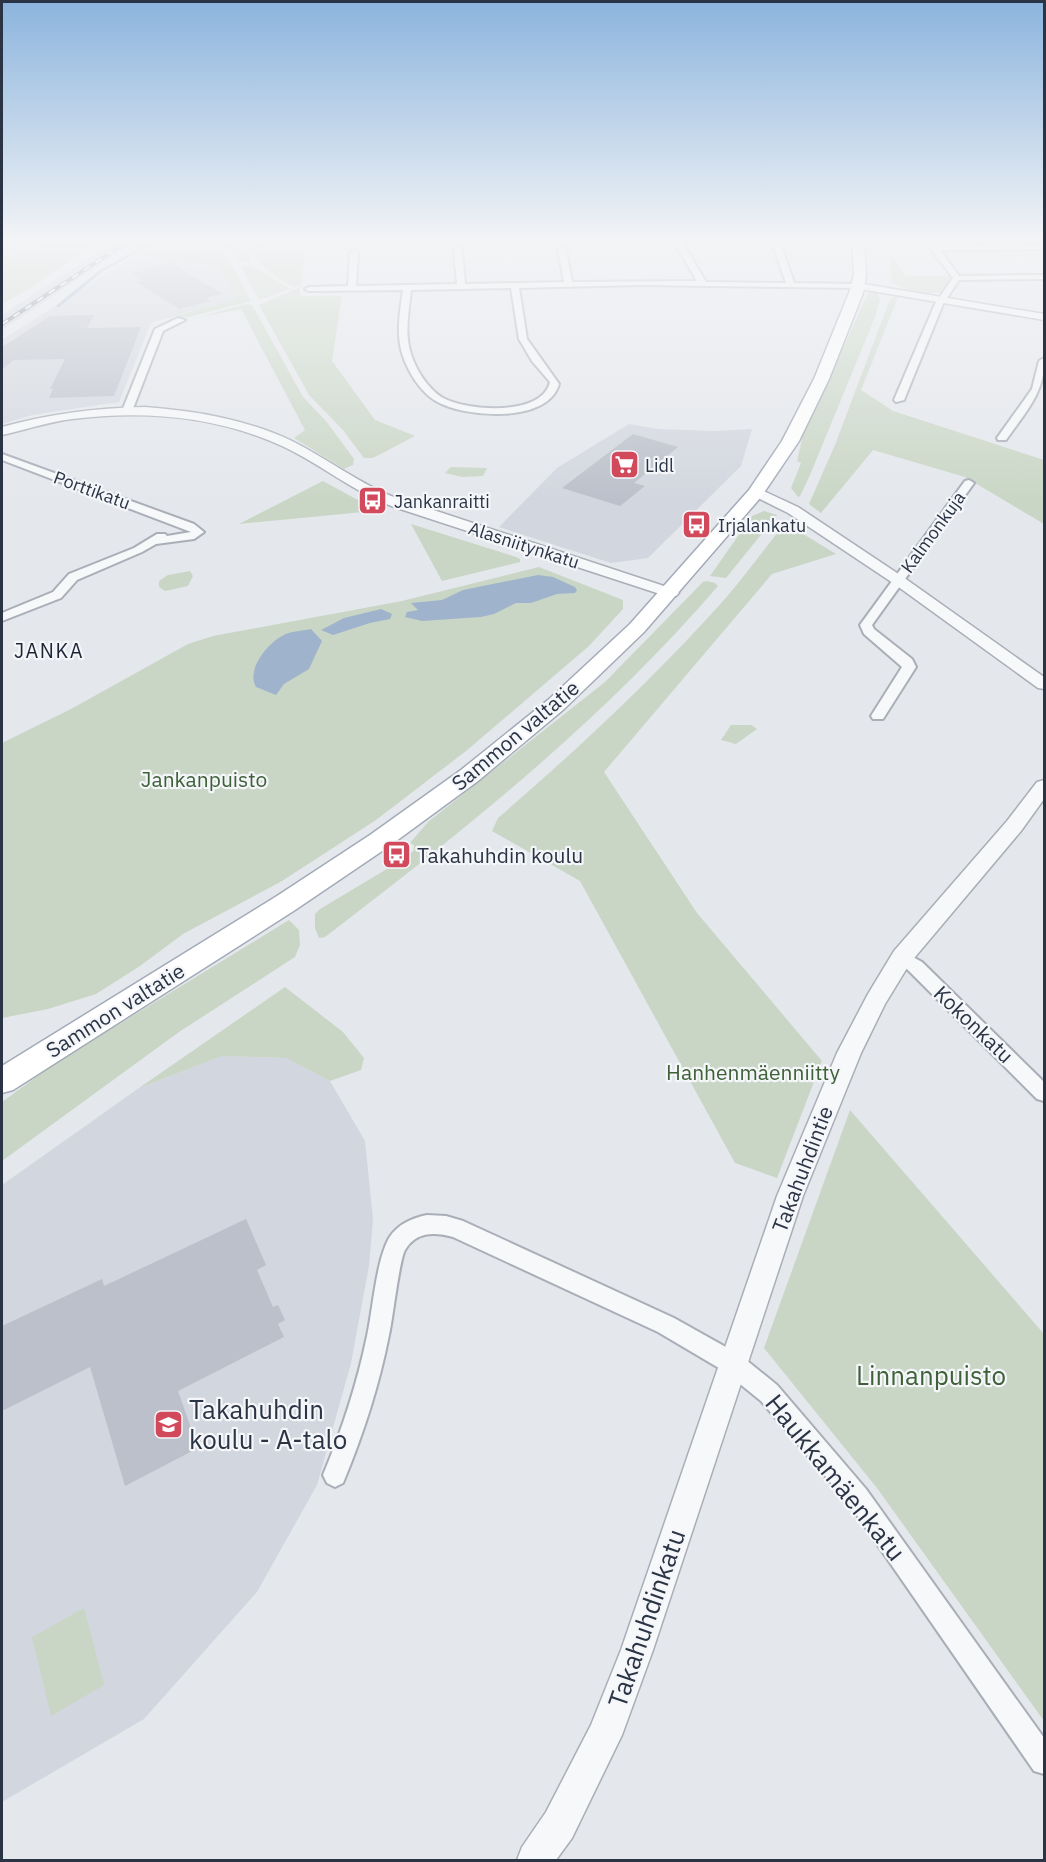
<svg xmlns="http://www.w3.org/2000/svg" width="1046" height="1862" viewBox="0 0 1046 1862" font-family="'IBM Plex Sans',sans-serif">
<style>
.built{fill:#d2d6de}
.green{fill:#c9d6c5}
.water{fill:#9fb4cc}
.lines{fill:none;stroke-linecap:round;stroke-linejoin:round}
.stream{stroke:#9fb4cc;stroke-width:3}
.building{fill:#bbc0ca}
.minor-casing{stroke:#a9aeb7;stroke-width:4}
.tertiary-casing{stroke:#a9aeb7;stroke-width:3}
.primary-casing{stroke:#a3abb8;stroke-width:3}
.minor{fill:#f7f8fa;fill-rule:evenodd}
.tertiary{fill:#f7f8fa;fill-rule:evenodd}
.primary{fill:#fff;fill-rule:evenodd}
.rail-casing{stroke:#7d8696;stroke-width:4}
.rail{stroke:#f4f6f9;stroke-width:2;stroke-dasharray:7;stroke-linecap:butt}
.labels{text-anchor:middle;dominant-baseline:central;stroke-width:4.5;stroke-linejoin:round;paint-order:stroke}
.far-poi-label{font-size:18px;fill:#2b3445;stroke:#f4f6f9;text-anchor:start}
.far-street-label{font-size:18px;fill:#2b3445;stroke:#f4f6f9}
.far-quarter-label{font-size:20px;letter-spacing:1.5px;fill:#1d2536;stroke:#f4f6f9}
.street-label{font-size:21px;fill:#2b3445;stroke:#f4f6f9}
.park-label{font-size:21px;fill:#3f6138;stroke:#f4f6f9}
.poi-label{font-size:21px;fill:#2b3445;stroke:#f4f6f9;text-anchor:start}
.near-park-label{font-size:26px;fill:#3f6138;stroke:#f4f6f9}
.near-poi-label{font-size:26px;fill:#2b3445;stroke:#f4f6f9;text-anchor:start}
.near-street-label{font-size:26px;fill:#2b3445;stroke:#f4f6f9}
</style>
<rect width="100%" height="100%" fill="#e4e7ec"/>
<path class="built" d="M117,240H137L2,330V315Z
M135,255L220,266L237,299L151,323L119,402L32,415L2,424V340Z
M629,424L659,429L715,431L752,429L741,466L648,558L611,563L499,527L557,468Z
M222,1056L286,1058L330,1081L365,1141L373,1219L369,1266L351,1363L317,1485L257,1592L144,1719L2,1802V1185L139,1088Z"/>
<path class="green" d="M141,240C170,240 237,230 252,261L240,262L231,252L220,248L138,247L134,245Z
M228,240H257L256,243L306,242L301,285L295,287L282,281L266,269L249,251Z
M888,240H922L930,250H889L906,276H951L944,291C930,297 903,290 891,281Z
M91,244L86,248L2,253V246Z
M207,249L220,251L227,255L251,301L189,317L176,316L236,299L220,266L135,255L142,250Z
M18,252H82L29,289L2,304V255Z
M248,265L259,269L290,289L259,300L241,268Z
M300,287V296H342L332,361L375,420L415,436L373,458H364L343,430L309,395L259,305Z
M876,291L880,299L875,317L810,475L800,496L798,497L791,488L801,463L797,461L803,435L868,293Z
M893,297H898L861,390L893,411L1044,460V524L965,477L873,450L821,513L809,504L835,445L890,299Z
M246,304L252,305L303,397L326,421L354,459L353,465L344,469L294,438L305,430L241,309L196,318Z
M451,467L484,468H487L483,476L462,477L445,473Z
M323,481L356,499L384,510L239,524Z
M764,511L777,515L726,578L710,576L752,516Z
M411,524L516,557L520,559V562L442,581Z
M784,525L790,526L836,554L772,574L604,772L697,913L822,1061L777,1178L735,1163L580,881L492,831L498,818C577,750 654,678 724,600C745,576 763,550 784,525Z
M539,567L623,600V609L589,646L466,751L376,820L282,881L183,934L140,966L96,994L48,1009L2,1018V743L71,709L188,644L213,636L402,601Z
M190,571L193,576L188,586L165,591L159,587V581L168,575Z
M707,581L715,583L718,586C603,720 465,830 325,937L319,938L315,928V914L320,909L407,857L414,850V845L410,843L428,822L605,682L703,582Z
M731,725H751L757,729L736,744L721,740Z
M289,920L299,930L300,945L295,957L179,1032L2,1161V1102L54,1064Z
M285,987L343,1032L364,1058L361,1070L330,1081L286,1058L222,1056L139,1088Z
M850,1110L1044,1334V1721L877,1488L764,1348Z
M84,1608L104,1685L51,1716L32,1637Z"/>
<path class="water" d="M538,575L553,577L575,587L577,590L575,593L557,594L531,603H516L494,614L481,617L422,621L405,617L407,612L418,610L411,603L442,600L463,590Z
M381,609L392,614L390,619L370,623L333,635L321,630L344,618Z
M311,629L322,641L309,669L284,684L276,695L256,687C246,670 267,644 282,636C290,631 302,631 311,629Z"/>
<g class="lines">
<path class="stream" d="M58,306L101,271L157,240"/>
</g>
<path class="building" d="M172,263L174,265L223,294L206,298L211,301L179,309L136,282L143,281L131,273Z
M94,315L87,328L141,327L114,396L49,398L53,389H50L65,359L14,360L2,369V347L50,316Z
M633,434L678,447L634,483L645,486L620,506L562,488Z
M246,1219L266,1265L257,1270L273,1307L278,1305L285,1320L278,1324L284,1337L178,1391L198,1448L125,1486L90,1367L2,1411V1326L102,1279L104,1286Z"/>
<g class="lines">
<defs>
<path id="minor" d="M673,240H681L706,282L786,283L773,245L777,243L781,245L794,283L858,284L862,286L858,288L639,285L519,288L527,339L559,384C548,424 464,418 436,401C420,392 407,370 402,353C396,333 400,310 403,290L309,291L305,289L309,287L348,286L350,253L354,251L358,253L356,286L457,284L454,250L458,248L462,250L465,284L564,282L558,250L562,248L566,250L572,282L697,281ZM511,288L519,339L532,361L550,382C542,417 467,411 443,398C428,389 416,370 411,354C404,333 409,310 411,290Z
M1044,245V249L940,250L959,276L1044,275V279L959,280L943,304L904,400L896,402L894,400L935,304L953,278L930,248L931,246Z
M178,318L185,320L163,331L132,411L124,413L122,411L155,329Z
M1044,358C1046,392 1024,414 1006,440H998L997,438L1032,389L1039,361Z
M2,454L194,524L204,532L194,539L156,544L142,552L77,580L61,598L2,621V613L53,592L69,574L134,548L157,534H165L167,536L191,532L2,460Z
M969,480L974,483L872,625L874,629L912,659L916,667L883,719H873L871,716L902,667L864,634L860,625L965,481Z
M902,951L922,962L1044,1082V1101L1037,1099L910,972L894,957L896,952Z
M427,1215L446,1216L463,1221L674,1318L740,1355L777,1385L866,1489L1044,1738V1774L1034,1771L850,1505L761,1401L724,1371L658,1332L453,1237C435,1232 416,1231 405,1250C399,1261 393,1318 389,1335C379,1386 363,1435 343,1483L335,1487L327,1483L323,1475C342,1430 357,1384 367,1336C373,1308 376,1262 389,1238C398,1224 412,1218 427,1215Z"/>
<path id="tertiary" d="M858,283L1044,314V320L854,288V284Z
M145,407C196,411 247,419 294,442C327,459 356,481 391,496L676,590L679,593L676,596H666L394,507C353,492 321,464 282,446C217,416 143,410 72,419C48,422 25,430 2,435V427C49,414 95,408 145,407Z
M757,488L798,507L903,577L1044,677V689L1038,688L893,583L788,513L752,495L750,492L752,489Z
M1044,780V799L1021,831L910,963L885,1004L861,1053L803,1196L653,1650L622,1735L572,1838L556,1860H517L522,1847L546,1812L591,1725L621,1650L777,1196L837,1053L868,994L894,951L1007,821L1037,782Z"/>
<path id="primary" d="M852,240H864L866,275L863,293L829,379L799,441L761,497L644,632L564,709L478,781L388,847L295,910L13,1090L2,1093V1066L277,896L370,835L461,770L548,700L630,624L749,490L782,441L814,379L849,293L854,275Z"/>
</defs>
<use href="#minor" class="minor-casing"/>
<use href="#tertiary" class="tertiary-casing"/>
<use href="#primary" class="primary-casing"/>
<use href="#minor" class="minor"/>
<use href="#tertiary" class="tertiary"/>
<use href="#primary" class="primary"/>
<defs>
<path id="rail" d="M2,324L130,240"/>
</defs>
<use href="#rail" class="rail-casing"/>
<use href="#rail" class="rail"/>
</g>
<linearGradient id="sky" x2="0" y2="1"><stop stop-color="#8bb4dd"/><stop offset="0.48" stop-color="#f3f4f6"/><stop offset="1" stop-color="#f3f4f6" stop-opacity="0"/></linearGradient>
<rect width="1046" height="501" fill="url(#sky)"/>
<defs>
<symbol id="supermarket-square" viewBox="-11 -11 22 22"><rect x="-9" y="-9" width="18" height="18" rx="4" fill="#d1495b" stroke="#f4f6f9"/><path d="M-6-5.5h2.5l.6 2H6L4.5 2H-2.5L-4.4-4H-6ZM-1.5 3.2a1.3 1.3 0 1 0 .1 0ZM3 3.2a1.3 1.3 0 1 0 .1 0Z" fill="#fff"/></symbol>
<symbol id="bus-square" viewBox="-11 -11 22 22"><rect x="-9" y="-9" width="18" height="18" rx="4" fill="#d1495b" stroke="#f4f6f9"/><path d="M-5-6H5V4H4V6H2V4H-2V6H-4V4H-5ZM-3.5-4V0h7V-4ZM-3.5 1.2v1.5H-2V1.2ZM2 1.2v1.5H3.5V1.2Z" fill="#fff"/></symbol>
<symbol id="school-square" viewBox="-11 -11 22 22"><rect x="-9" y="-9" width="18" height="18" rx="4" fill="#d1495b" stroke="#f4f6f9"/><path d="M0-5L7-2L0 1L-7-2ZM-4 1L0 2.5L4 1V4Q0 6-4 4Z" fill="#fff"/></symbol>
</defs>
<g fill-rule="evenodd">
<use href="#supermarket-square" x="608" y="448" width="33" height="33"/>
<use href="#bus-square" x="356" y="484" width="33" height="33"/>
<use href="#bus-square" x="680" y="508" width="33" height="33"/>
<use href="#bus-square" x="380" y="838" width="33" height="33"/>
<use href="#school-square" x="152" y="1408" width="33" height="33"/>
</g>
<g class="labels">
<g class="far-poi-label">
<text x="645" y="465">Lidl</text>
<text x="394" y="501">Jankanraitti</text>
<text x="718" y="525">Irjalankatu</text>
</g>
<g class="far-street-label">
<text transform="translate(92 490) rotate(20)">Porttikatu</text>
<text transform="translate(933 532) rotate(-54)">Kalmonkuja</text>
<text transform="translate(524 545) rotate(18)">Alasniitynkatu</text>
</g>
<g class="far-quarter-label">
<text x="49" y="650">JANKA</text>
</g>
<g class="street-label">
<text transform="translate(515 735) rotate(-40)">Sammon valtatie</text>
<text transform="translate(115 1010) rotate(-32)">Sammon valtatie</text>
<text transform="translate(974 1024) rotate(44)">Kokonkatu</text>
<text transform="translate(802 1169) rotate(-69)">Takahuhdintie</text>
</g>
<g class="park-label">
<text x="204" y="779">Jankanpuisto</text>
<text x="753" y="1072">Hanhenmäenniitty</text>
</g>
<g class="poi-label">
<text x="417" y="855">Takahuhdin koulu</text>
</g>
<g class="near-park-label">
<text x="931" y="1375">Linnanpuisto</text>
</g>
<g class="near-poi-label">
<text x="189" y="1409">Takahuhdin<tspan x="189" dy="30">koulu - A-talo</tspan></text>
</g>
<g class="near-street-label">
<text transform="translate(836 1477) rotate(51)">Haukkamäenkatu</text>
<text transform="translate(646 1618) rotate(-71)">Takahuhdinkatu</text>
</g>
</g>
<rect width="1046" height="1862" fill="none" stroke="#2b3445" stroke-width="6"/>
</svg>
